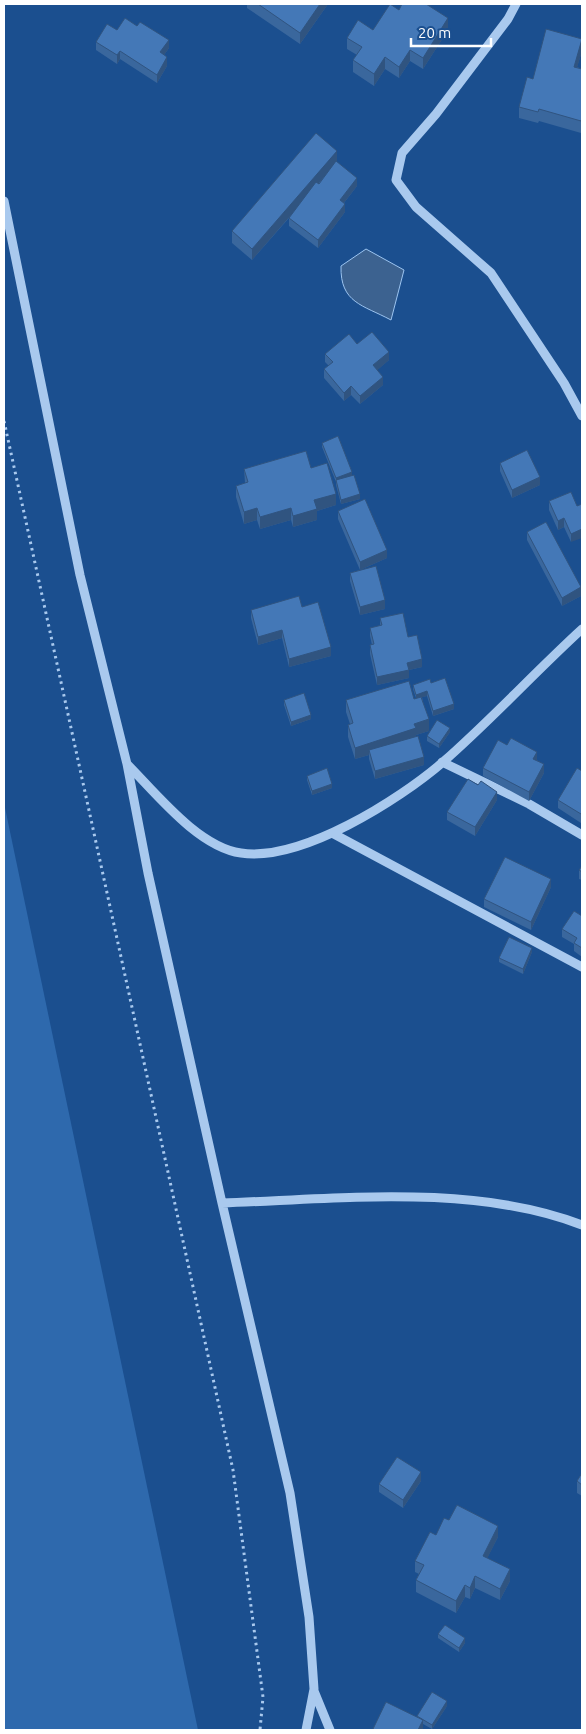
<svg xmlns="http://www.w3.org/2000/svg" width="586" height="1734" viewBox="0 0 586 1734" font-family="Ubuntu,sans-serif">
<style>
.green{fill:#2e69ad}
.water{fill:#3c6290;stroke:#9cc4f0}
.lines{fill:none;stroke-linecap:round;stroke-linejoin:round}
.path{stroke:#a9c9ee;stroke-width:3;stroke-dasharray:2.5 4;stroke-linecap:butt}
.minor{stroke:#a9c9ee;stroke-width:9}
.wall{fill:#3a679d}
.shaded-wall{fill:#305480}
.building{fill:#4478b7;stroke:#305480}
</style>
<rect width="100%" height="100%" fill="#1b4f8f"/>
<path class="green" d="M4,803L198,1730H4Z"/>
<path class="water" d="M366,249L404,270L391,320C363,305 340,303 341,266Z"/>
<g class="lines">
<path class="path" d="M4,421L233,1470L263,1697L260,1730"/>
<path class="minor" d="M516,4L508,19L436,114L402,153L396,180L416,207L491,273L564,383L582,416
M4,201L80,575L127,764L148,873L222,1203L290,1493L309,1617L314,1689L306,1730
M442,762L529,804L582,835
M127,764C156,793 198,847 241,853C301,862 399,800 443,762C491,720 535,672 582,629
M332,833L582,967
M222,1203C337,1199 473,1183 582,1225
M314,1691L330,1730"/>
</g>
<path class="wall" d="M247,4H328L300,44L247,8Z
M399,10L448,30L423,69L410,61L399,78L385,69L374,86L353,72V60L357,55L347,49V38L373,30Z
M96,42L169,48L164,55L167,66L157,83L120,59L117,64L96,50Z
M582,51L577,67L582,69L581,133L539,121L538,123L519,118V107L533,79Z
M337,162L357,186L344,203L345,212L318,248L289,226V218L252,260L232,243V231Z
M357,344L389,360L377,370L383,385L360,404L351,395L344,401L324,378V369L329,366L325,362V354Z
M322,443L352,476L360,499L341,504L336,485V482L322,447Z
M500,463L540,485L512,498L500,471Z
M311,468L336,505L317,511V520L293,527L291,520L260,529L257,520L244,524L236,497V486L245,483L244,469Z
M571,492V542L564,527L558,530L549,510V501Z
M338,511L387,558L360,570L385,609L360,615L350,581V573L360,570L338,519Z
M527,532L581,596L562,606L527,540Z
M251,610L331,656L289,667L282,638L258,645L251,618Z
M380,618L408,637L422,667L409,670V678L377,685L370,654V645H372L370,636V628L380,626Z
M431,683L454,709L433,716L427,696L422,697L429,731L416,735V737L424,765L375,779L369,759V755L355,759L348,737V725L350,724L346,712V700L414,699L416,698L413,689V685Z
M284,700L311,719L291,726L284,705Z
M450,732L439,748L427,741V736Z
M507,745L537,760L544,773L529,801L483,776V768Z
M582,771L581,823L558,808V800Z
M307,776L332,788L312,795L307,780Z
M497,800L475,836L447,820V812Z
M582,866V880L579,879V870Z
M551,887L531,930L484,907V899Z
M582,916V957L574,951V944L562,937V929Z
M532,952L523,974L499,962V958Z
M582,1473V1496L577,1493V1481Z
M421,1481L403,1508L379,1492V1484Z
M449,1520L498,1537L487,1558L510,1581L500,1600L475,1588L470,1599L465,1597L456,1613L416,1592V1580L419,1574L415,1572V1561Z
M438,1634L465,1643L459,1652L438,1638Z
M447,1706L432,1729L423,1724V1729L417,1717V1716Z"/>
<path class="shaded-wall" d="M320,4H328L300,44V33Z
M448,18V30L423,69V58Z
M582,39V51L574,78V67Z
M169,40V48L160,61V52Z
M410,50V61L399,78V67Z
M120,51V59L117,64V55Z
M167,57V66L157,83V75Z
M385,57V69L374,86V74Z
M582,118V130L581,133V121Z
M337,151V162L252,260V249Z
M357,178V186L340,208V200Z
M345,204V212L318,248V240Z
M389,352V360L373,374V365Z
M383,377V385L360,404V396Z
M351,386V395L344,401V393Z
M352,472V476L336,482V478Z
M540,477V485L512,498V490Z
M336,494V505L317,511V520L293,527V516L314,500Z
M360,494V499L341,504V500Z
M257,508V520L244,524V512Z
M291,508V520L260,529V517Z
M564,518V527L558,530V521Z
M582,529V538L571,542V534Z
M387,550V558L360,570V562Z
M581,587V596L562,606V598Z
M385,600V609L360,615V607Z
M282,630V638L258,645V637Z
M331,647V656L289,667V659Z
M422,659V667L409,670V678L377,685V677L407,663Z
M427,691V696L416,699V695Z
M454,704V709L433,716V711Z
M311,715V719L291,726V722Z
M429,719V731L416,735V740L369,750V755L355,759V748L414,724Z
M450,728V732L439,748V744Z
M537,752V760L533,767V759Z
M424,757V765L375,779V771Z
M544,764V773L529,801V792Z
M332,784V788L312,795V791Z
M497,792V800L475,836V827Z
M582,812V821L581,823V814Z
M551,879V887L531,930V922Z
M532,948V952L523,974V969Z
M421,1472V1481L403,1508V1500Z
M498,1526V1537L483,1567V1556Z
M510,1569V1581L500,1600V1589Z
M475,1576V1588L470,1599V1588Z
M465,1585V1597L456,1613V1601Z
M465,1638V1643L459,1652V1648Z
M447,1701V1706L432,1729V1725Z
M423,1720V1729L422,1730H418Z"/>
<path class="building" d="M258,4H320L300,33Z
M390,4L399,10L402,4H426L448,18L423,58L410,50L399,67L385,57L374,74L353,60L362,47L347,38L358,20L373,30Z
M125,18L137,26L140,22L169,40L160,52L167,57L157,75L120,51L117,55L96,42L107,24L117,30Z
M546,29L582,39L574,67L582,69V118L581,121L539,109L538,112L519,107L527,77L533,79Z
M316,133L337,151L252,249L232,231Z
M336,161L357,178L340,200L345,204L318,240L289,218L316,182L319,184Z
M372,332L389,352L373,365L383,377L360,396L351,386L344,393L324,369L333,362L325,354L349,334L357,344Z
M338,436L352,472L336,478L322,443Z
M527,450L540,477L512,490L500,463Z
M306,451L311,468L327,463L336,494L314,500L317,509L293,516L291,508L260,517L257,508L244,512L236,486L248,482L244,469Z
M354,475L360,494L341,500L336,480Z
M571,492L577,506L582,504V529L571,534L564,518L558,521L549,501Z
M365,499L387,550L360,562L338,511Z
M546,522L581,587L562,598L527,532Z
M376,566L385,600L360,607L350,573Z
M299,596L302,607L318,602L331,647L289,659L282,630L258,637L251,610Z
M403,613L408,637L417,635L422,659L407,663L409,670L377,677L370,645L374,644L370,628L382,625L380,618Z
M445,678L454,704L433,711L427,691L416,695L413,685L430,679L431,683Z
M409,681L414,699L421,697L429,719L414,724L416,728L355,748L348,725L353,723L346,700Z
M304,693L311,715L291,722L284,700Z
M437,720L450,728L439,744L427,736Z
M418,736L424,757L375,771L369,750Z
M511,738L537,752L533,759L544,764L529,792L483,768L498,740L507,745Z
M327,768L332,784L312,791L307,776Z
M577,768L582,771V812L581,814L558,800Z
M468,779L478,785L481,781L497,792L475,827L447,812Z
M505,857L551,879L531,922L484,899Z
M582,866V872L579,870Z
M574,911L582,916V948L574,943L577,938L562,929Z
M509,937L532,948L523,969L499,958Z
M397,1457L421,1472L403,1500L379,1484Z
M582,1473V1485L577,1481Z
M457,1505L498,1526L483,1556L510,1569L500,1589L475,1576L470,1588L465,1585L456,1601L416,1580L424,1565L415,1561L430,1532L436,1535L444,1518L449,1520Z
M445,1625L465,1638L459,1648L438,1634Z
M432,1692L447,1701L432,1725L417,1716Z
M386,1702L423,1720L418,1730H376L373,1729Z"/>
<rect width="586" height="1734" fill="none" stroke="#ffffff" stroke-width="10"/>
<path d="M411 38v8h80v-8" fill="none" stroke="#ffffff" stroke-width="2.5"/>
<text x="418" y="38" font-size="15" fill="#ffffff" stroke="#1b4f8f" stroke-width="4" paint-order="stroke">20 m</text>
</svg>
